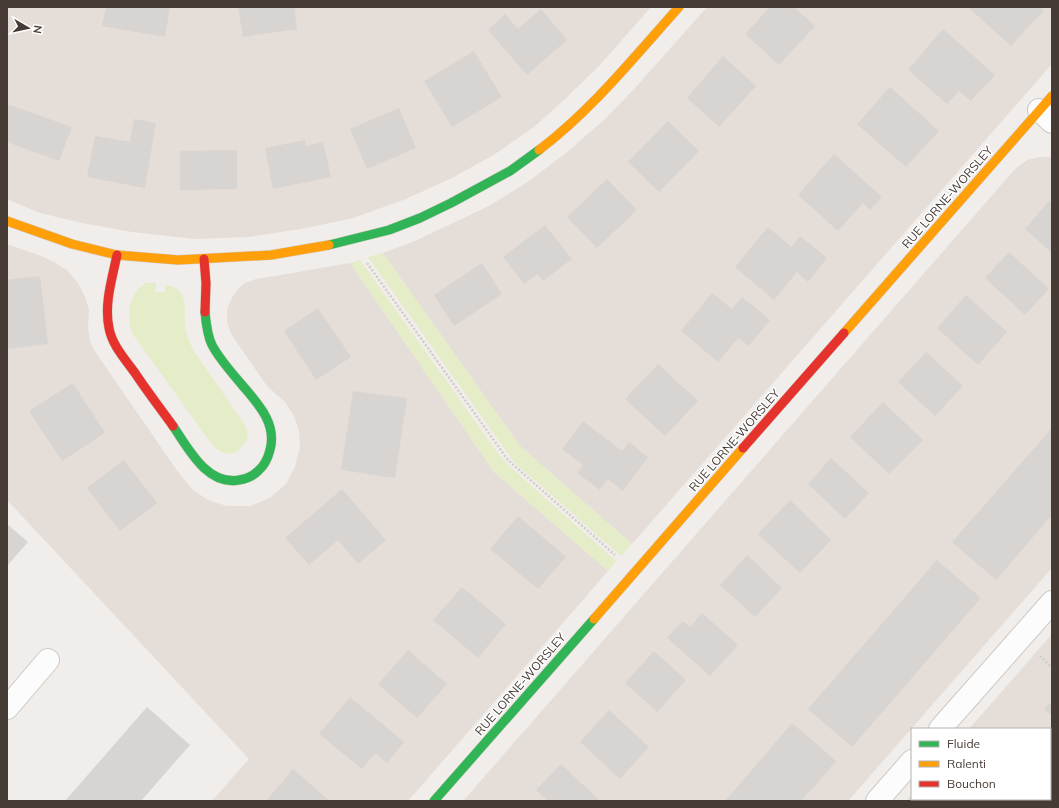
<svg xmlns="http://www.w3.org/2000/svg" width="1059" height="808" viewBox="0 0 1059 808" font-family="Mulish,sans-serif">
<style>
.residential{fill:#e5ddd7}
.green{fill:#e5ecc8}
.building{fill:#d8d4d1}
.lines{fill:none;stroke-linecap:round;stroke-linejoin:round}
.street-casing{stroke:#cdc9c6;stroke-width:24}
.fast-casing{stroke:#d2cac1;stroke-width:10}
.slow-casing{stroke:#d2cac1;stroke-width:10}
.jam-casing{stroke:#d2cac1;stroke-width:10}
.path{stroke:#d1cdca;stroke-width:2.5;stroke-dasharray:2 2;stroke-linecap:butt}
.street{stroke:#fdfcfc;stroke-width:22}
.fast{stroke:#30b455;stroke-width:9}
.slow{stroke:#ff9f0a;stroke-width:9}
.jam{stroke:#e5322d;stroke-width:9}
.labels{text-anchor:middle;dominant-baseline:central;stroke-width:3;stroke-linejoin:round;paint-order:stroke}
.street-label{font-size:12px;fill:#473c35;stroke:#fff}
</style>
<rect width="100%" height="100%" fill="#f0edea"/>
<path class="residential" d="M7,7H651L599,66L565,99L534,127L495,154L452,178L406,199L353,218L301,229L248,237L195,239L132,232L82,223L40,213L7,199Z
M707,7H1052V64L632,544L520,446L383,253L415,241L489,206L529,181L566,153L604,120L636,87Z
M1039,157H1052V568L848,801H463L1016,168L1027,160Z
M7,244L41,256L54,262L68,271L78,283L86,299L89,310L88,327L90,341L94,350L178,472L194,491L210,501L227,506H251L271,497L286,484L295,467L300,448L299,430L293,414L285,402L267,386L231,334L227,322V309L232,298L238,289L245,283L256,279L275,276L350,263L494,472L608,571L408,801H212L249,759L7,500Z
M1052,634V801H906L912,794V799H1050V729H969Z"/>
<path class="green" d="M383,253L520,446L632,544L621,556L514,462L368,257Z
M360,260L500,456L509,466L616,561L608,571L494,472L350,263Z
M145,283H156L155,292H165V285C191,289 183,308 185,326C186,335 190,342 193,350L243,422C244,424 247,428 247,430C250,442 238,454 227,454C222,453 217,449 213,446L132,333C128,319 127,301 138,290C140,287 143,285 145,283Z"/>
<path class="building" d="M106,7H170L165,37L102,26Z
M238,7H294L297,29L243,37Z
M770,7H794L815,26L779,65L745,34Z
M968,7H1040L1044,10L1011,46Z
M541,9L567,40L527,75L488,30L505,14L518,29Z
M943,29L995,75L971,101L959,91L947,104L908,70Z
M474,51L502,97L452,127L424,81Z
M723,56L756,86L719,127L687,98Z
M890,87L939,131L906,167L857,124Z
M7,104L72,127L59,161L7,142Z
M399,108L416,148L367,169L350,129Z
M134,119L156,123L145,188L87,177L95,136L130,142Z
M668,121L699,151L659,192L628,162Z
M305,140L306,146L323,142L331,177L273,189L265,148Z
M237,150V189L180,190V151Z
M834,154L882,197L870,210L863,203L838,231L798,195Z
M607,179L637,210L597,248L567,217Z
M1049,201L1052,203V253L1025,229Z
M545,225L572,259L543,281L537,274L524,284L503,257Z
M768,227L791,247L800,236L827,258L808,282L797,272L774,300L735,267Z
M1009,252L1049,289L1025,315L985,278Z
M482,263L502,294L454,326L434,295Z
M40,276L48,344L7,349V280Z
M712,293L732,309L742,297L770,320L749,346L738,338L718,362L681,331Z
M966,295L1007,332L978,365L937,328Z
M318,308L351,357L316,380L284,331Z
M926,352L963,386L935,416L898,382Z
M658,364L698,401L665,436L625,399Z
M73,383L105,433L62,461L29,411Z
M353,391L407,398L395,478L341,470Z
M883,402L923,440L889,474L850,437Z
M583,421L622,451L629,442L648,457L623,491L608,479L600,490L577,473L583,465L562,449Z
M1052,428V515L996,580L952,542Z
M831,458L869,493L845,519L808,484Z
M124,460L157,503L120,531L87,488Z
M342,489L386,540L358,564L338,540L309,565L285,538Z
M790,500L831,540L800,573L758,534Z
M518,516L566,557L538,589L490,549Z
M7,524L28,542L7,566Z
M747,555L782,588L755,617L720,585Z
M937,560L981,598L852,747L808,709Z
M462,587L506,624L478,658L433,620Z
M702,613L738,645L710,676L667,638L683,621L690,627Z
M408,650L447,684L417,718L378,684Z
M654,651L686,680L657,712L625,683Z
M350,697L404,742L387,763L375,753L362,769L319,734Z
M1052,701V716L1044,709Z
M147,707L190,745L141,801H65Z
M609,710L649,747L620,779L580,742Z
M792,723L836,761L810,791L801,801H725Z
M561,764L600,801H548L536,790Z
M293,769L330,801H266Z
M965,799H1026L1028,801H963Z"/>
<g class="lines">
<defs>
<path id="street" d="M1039,110L1052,122
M7,708L48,660
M940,729L1052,602
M877,801L912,761"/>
<path id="fast" d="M329,245L389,230L420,218L451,203L510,171L539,150
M173,426C188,448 207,486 239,480C246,479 253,476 258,471C264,466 268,458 270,450C277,424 259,405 243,386C232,373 220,360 212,345C207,335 206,323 205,312
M434,801L594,619"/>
<path id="slow" d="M539,150C592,110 635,56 679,7
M7,221L72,244L117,255L178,260L271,255L329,245
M844,333L1052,96
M594,619L743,448"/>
<path id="jam" d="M117,255C112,279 104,304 109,328C112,345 125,359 135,373C147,391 160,408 173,426
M204,259L206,283L205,312
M743,448L844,333"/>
</defs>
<use href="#street" class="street-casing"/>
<use href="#fast" class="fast-casing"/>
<use href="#slow" class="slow-casing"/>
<use href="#jam" class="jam-casing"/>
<path class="path" d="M367,263L508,460L615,555
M1040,656L1052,667"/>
<use href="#street" class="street"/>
<use href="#fast" class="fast"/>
<use href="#slow" class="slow"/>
<use href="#jam" class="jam"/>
</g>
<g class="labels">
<g class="street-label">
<text transform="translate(947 197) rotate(-49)">RUE LORNE-WORSLEY</text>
<text transform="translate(734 440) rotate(-49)">RUE LORNE-WORSLEY</text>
<text transform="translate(520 684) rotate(-49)">RUE LORNE-WORSLEY</text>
</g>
</g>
<rect width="1059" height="808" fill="none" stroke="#473c35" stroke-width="16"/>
<rect x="911" y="728" width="140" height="72" fill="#ffffff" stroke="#b5b1ae"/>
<rect x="919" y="741" width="20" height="6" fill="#30b455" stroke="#b5b1ae"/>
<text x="947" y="748" font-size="12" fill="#473c35">Fluide</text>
<rect x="919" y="761" width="20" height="6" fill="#ff9f0a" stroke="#b5b1ae"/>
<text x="947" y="768" font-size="12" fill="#473c35">Ralenti</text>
<rect x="919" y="781" width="20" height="6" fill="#e5322d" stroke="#b5b1ae"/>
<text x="947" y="788" font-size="12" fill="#473c35">Bouchon</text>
<g transform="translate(28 28) rotate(99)" stroke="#ffffff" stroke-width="3" paint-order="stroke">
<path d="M0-3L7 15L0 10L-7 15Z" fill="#473c35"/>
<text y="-6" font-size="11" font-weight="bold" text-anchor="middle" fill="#473c35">N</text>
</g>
</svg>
